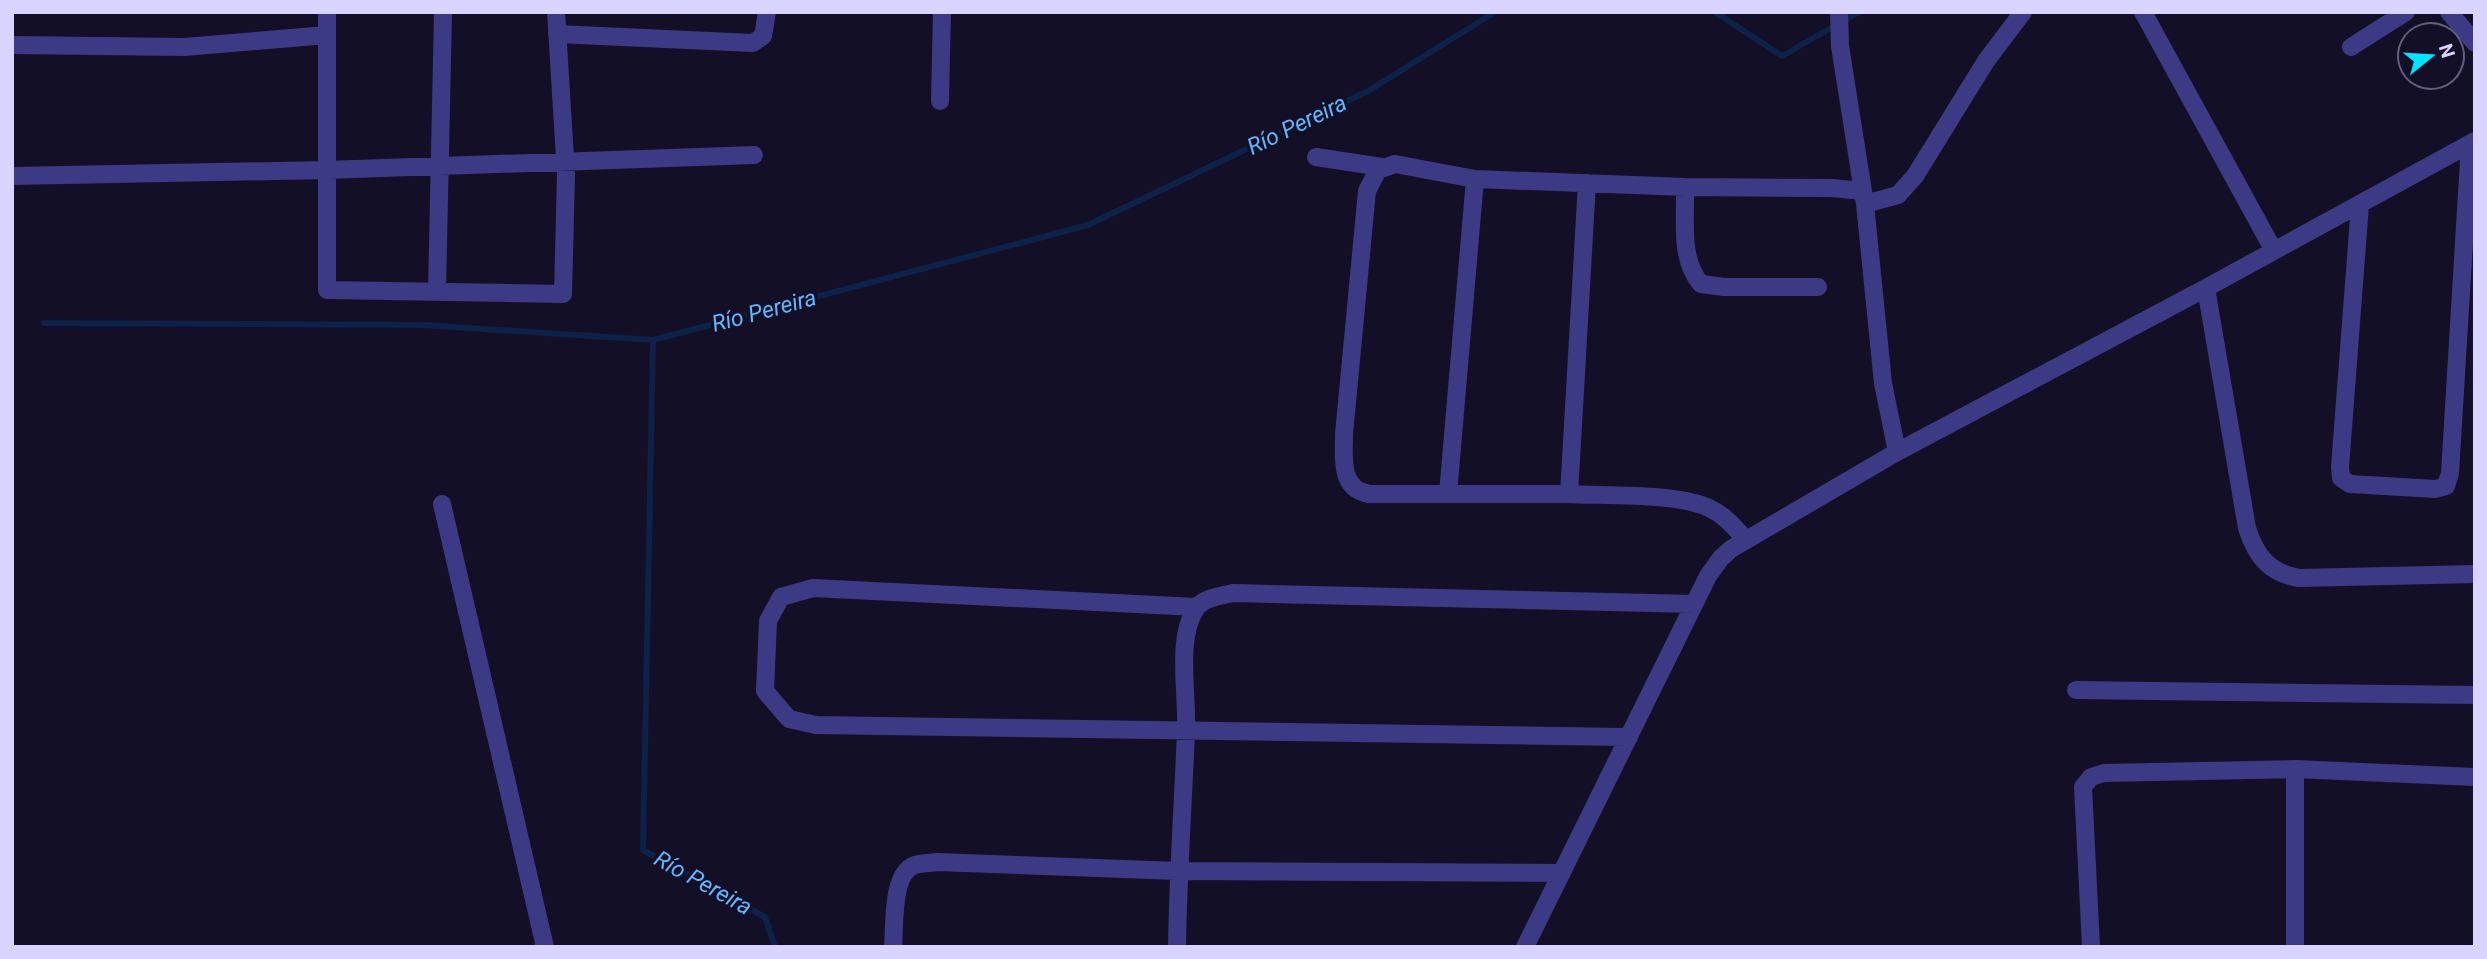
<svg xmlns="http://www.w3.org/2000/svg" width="2487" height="959" viewBox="0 0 2487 959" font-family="Roboto,sans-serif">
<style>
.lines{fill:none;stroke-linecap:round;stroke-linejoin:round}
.stream{stroke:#0c2248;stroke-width:6}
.minor{stroke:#3d3a85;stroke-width:18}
.labels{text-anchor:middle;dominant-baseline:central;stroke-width:7;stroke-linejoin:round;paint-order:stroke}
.water-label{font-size:23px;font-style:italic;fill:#62b6ff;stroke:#130f26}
</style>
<rect width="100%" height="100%" fill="#130f26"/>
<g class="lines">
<path class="stream" d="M1715,12L1782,56L1859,12
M44,323L423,325L653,340
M775,947L765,917L643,850L653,340L1088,225L1368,91L1495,12"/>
<path class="minor" d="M327,12V290L563,294L566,174L556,12
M1839,12L1840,46L1865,204L1883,383L1897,452
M2143,12L2274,251
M2449,12L2475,43
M557,34L753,43L763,36L767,12
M12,45L184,47L327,35
M2351,47L2406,12
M940,101L942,12
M1316,157L1382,167
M12,176L327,170L754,155
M1587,183L1569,494C1605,496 1679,493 1709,508C1725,515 1735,528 1746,540
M1685,187C1686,218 1679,259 1701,284L1724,287H1818
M1865,204L1898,195L1915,176L1986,61L2023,12
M2360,205L2340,467L2341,478L2350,484L2436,489L2446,486L2450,473L2470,144
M2206,288L2247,528C2256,556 2269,573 2299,578L2475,574
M437,292L443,12
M1448,494L1475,179
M1569,494H1369C1339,489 1344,457 1344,434L1367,191L1378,170L1395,164L1475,179L1685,187L1832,188L1863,191
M442,504L545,947
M1196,607L813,588L781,597L768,621L765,691L789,719L816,725L1629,737
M2076,690L2475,695
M2295,769V947
M893,947C895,926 891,873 915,865C922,863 931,863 938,862L1178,871L1562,873
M1177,947C1178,875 1183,804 1186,732C1188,697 1176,640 1195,610C1202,598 1220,596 1233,593L1694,604
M1525,947L1708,576L1721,558L1731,549L1897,452L2206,288L2475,141
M2091,947L2083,787L2091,777L2104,773L2295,769L2475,777"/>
</g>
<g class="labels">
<g class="water-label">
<text transform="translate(1297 125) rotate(-26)">Río Pereira</text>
<text transform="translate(764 311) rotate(-15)">Río Pereira</text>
<text transform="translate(703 883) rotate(29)">Río Pereira</text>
</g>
</g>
<rect width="2487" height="959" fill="none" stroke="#d9d4ff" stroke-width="28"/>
<g transform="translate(2431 56) rotate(72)"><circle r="33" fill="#130f26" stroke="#625e7d" stroke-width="2"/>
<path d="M0-5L12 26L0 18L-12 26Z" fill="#00e5ff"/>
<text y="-10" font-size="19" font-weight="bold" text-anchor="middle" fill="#d9d4ff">N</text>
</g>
</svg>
